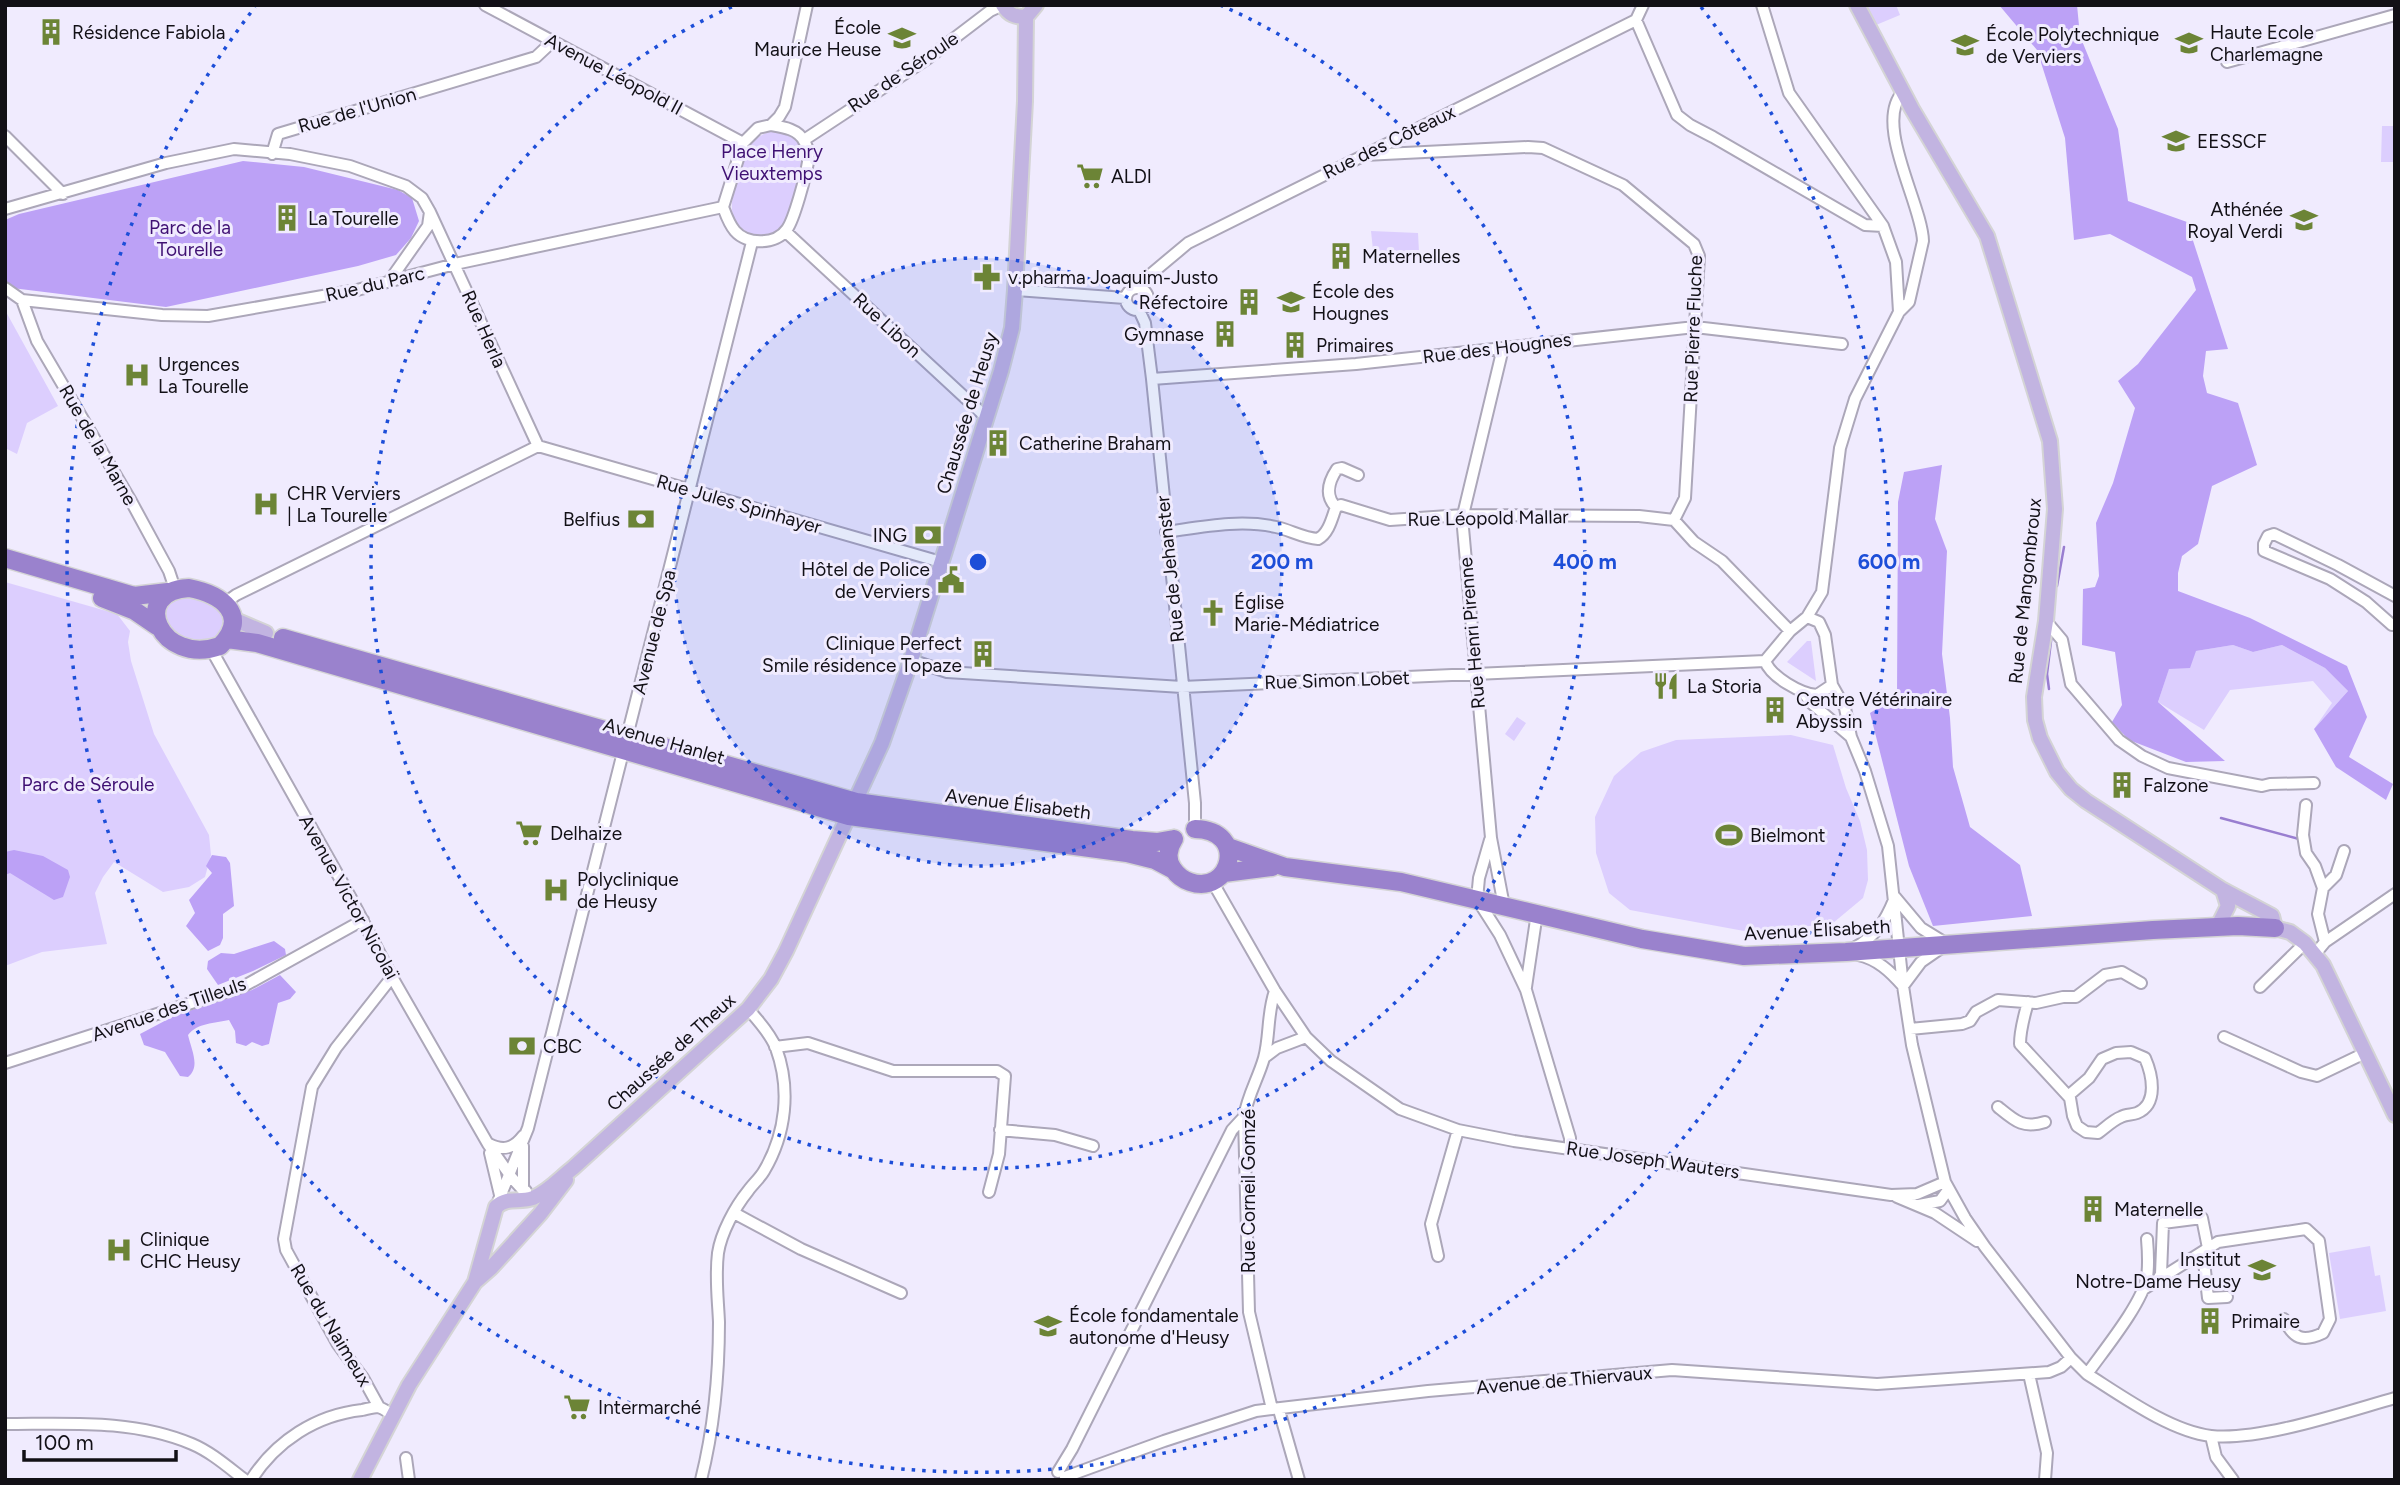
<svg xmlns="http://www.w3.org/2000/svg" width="2400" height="1485" viewBox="0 0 2400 1485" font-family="Figtree,sans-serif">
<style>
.green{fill:#dccefe}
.forest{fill:#bca1f6}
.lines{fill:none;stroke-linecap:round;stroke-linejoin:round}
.stream{stroke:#997ed0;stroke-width:2.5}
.minor-casing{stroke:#aca7b9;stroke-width:14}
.major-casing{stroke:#d4d4d5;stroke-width:18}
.highway-casing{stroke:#d4d4d5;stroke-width:21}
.minor{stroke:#fff;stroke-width:10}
.major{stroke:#c2b4e1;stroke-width:14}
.highway{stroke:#9a82cd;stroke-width:18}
.ring{fill:none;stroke:#1d4ed8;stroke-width:3.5;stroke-dasharray:3.5 7}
.labels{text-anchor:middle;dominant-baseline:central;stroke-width:6;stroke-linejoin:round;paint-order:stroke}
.poi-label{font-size:19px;fill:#121016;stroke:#f0ebfe;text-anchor:start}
.street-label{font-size:19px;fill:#121016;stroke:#f0ebfe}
.park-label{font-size:19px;fill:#3f1073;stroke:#f0ebfe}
.centre{fill:#1d4ed8;stroke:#f0ebfe;stroke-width:3.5}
.ring-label{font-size:21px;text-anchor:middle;font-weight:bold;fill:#1d4ed8;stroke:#f0ebfe;stroke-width:6;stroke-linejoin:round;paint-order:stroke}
</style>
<rect width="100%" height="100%" fill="#f0ebfe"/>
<path class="green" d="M1866,5H1896L1900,15L1876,25Z
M2382,126H2395V162H2381Z
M772,131C782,133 794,136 800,146C807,159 799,175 795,189C790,207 787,233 764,236C757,237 750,235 744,230C734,222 731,214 732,202C739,173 739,140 772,131Z
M1371,231L1418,233L1419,252L1370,260L1373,250Z
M5,310L58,406L27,423L17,454L5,448Z
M5,582L117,614L130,631L128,642L131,661L154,734L209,835L211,855L205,877L189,887L163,892L114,862L103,877L95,893L107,944L42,952L5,966Z
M178,595L206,597L226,616L220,637C216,639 209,643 204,643C199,644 192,640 188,639C161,632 156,612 178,595Z
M1807,641H1811L1816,681L1787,662Z
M2233,645L2253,652L2282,645L2325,668L2348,691L2314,729L2332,703L2313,681L2230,690L2204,730L2158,702L2169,668L2196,651Z
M1517,717L1526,723L1514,741L1505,734Z
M1791,735L1833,745L1846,788L1860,821L1867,850L1868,880L1863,898L1833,923L1755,933L1630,910L1609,893L1596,853L1595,817L1614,776L1641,752L1676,740Z
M2370,1246L2375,1276L2380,1275L2386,1311L2340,1319L2329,1253Z"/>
<path class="forest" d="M1999,5H2077L2080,36L2118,129L2128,201L2187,222L2228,349L2206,351L2203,376L2207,393L2238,403L2257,465L2212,486L2198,544L2182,556L2178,573V591L2250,618L2347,666L2367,717L2349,757L2393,784L2386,800L2336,767L2314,729L2348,691L2325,668L2282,645L2253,652L2233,645L2196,651L2190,668L2169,669L2158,702L2225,761L2186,762L2129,740L2112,722L2122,705L2115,652L2082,645L2083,589L2095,587L2099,576L2096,523L2113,483L2135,408L2118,381L2138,364L2196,290L2192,277L2110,234L2074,240L2065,138L2037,50Z
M243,161L304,167L398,190L412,198L419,221L411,238L396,255L358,266L166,307L12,288L5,283V220L19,214Z
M1942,465L1935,519L1947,551L1942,654L1950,718L1953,767L1970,827L2020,865L2032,916L1933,926L1909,866L1870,713L1897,696L1898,502L1904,472Z
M14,850L43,856L68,870L70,877L63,897L54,900L10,873L5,875V852Z
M212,855L226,857L230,863L234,906L223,914V938L220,945L208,951L186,926L195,913L189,900L212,873L206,866Z
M274,941L285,949L286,955L253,971L218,985L207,969L208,961L221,953L234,954Z
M280,975L296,992L290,999L278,1003L269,1044L262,1046L252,1042L246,1046L236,1043L235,1031L229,1020C215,1023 197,1023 188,1035C191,1049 201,1067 188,1077L180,1076L165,1052L144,1045L140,1034L174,1016L252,990Z"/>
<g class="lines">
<path class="stream" d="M2057,586L2064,547
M2053,619L2054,606
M2049,689L2047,674L2052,633
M2221,818L2299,839"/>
<defs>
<path id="minor" d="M485,5L743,143
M1762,5L1789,93L1883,226L1896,262L1899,312L1855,399L1840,448L1822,592L1807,617L1790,631L1765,661
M1636,20L1677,115L1690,125L1713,137L1865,225L1883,226
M2227,62L2395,15
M771,125C783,127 798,129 804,141C808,147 809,155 808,162C806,175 794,220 787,229C776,245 747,245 735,231C729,224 726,215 723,207L743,143L758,128Z
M771,125L779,117L785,107L807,5
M5,136L63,194
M804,140L927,59L990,11L1003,5
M272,154L278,134L536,57L553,41
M1364,155L1528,147L1543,148L1623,185L1694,244L1699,256L1685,498L1674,520
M5,209L166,163L234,149L290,154L350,166L406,186L422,198L430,212L538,446
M786,232L987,418
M390,280L428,226L430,212
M1126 299a11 11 0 1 1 22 0a11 11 0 1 1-22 0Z
M5,288L22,300L162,315L208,316L357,290L455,264L723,207
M1139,288L1145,279L1188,243L1636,20L1643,5
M1015,290L1125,298
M22,300L37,341L131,501L169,571L175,589
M1139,310L1145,323L1152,379L1195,803V829
M1899,312L1909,302L1923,241C1922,204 1873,123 1903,92
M1503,348L1463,515V528L1491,838L1504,906
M1152,379L1356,364L1695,327L1842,344
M538,446L941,562
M1336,507C1324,495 1329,481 1337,469L1342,468L1358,475
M1166,532C1202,527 1240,519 1276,527C1290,530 1303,538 1318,539C1329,533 1332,518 1336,507L1341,505L1390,520L1463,515L1639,516L1674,520L1694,542L1722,561L1790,631
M225,603L236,595L538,446
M2046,621L2062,640L2071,684L2119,740L2142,756L2168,768L2262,786L2270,784L2314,783
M2392,625L2366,602L2330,579L2264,551V544L2268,536L2274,534L2338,565L2395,596
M211,649L352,900L392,977L488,1144L512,1178L523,1190L525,1199
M911,660L947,672L1182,687L1765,661
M1765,661C1771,677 1801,694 1817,695L1832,685L1825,635L1819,622L1807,617
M1832,685L1845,708L1851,737L1865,771L1888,846L1903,986L1912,1045L1945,1182L1965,1218L1985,1247L2071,1358L2087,1374C2122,1396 2170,1431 2211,1436C2261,1441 2345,1412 2395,1398
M1805,694L1810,702L1851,737
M2306,805L2303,835L2306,853L2315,866L2323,888
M1490,840L1479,878L1477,899L1500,935L1526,990L1570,1138V1148
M1212,881L1275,991L1306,1037L1331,1061L1400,1109L1458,1130L1514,1141L1891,1195L1917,1194L1945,1182
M1895,897L1921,928L1947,944L1921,962L1903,986
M2325,942L2318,914L2323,888L2336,875L2344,851
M1854,948C1876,936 1885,922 1894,900
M2315,954L2325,942L2395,894
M1858,955C1877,959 1890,971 1903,986
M1526,987L1537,913
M2260,987L2305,943
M2028,1002C2024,1017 2020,1029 2020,1044L2070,1098L2073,1116L2077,1126L2086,1132L2098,1133C2105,1128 2113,1120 2121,1117C2126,1114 2132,1115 2137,1113C2159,1104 2152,1074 2145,1058L2131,1052L2116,1053L2102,1059L2089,1078L2068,1096
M1910,1029L1962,1024L1970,1021L1976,1012L1998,1000L2036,1003L2063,997H2076L2105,975L2122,972L2141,983
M2224,1037L2301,1072L2317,1076L2365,1053
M775,1047L808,1043L893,1071H997L1005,1076L999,1154L989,1192
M1265,1057L1277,1048L1306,1037
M5,1063L244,986L363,920
M1998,1107C2015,1121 2023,1129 2045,1122
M1000,1130L1055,1135L1093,1146
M489,1144C503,1151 513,1149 523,1136
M523,1146V1190L526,1191
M490,1153L500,1195
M1897,1197L1935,1213L1977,1241
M1919,1205L1940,1201L1948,1190
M496,1207L528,1128L752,242
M734,1213L801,1249L901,1293
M2203,1252L2208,1298L2227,1297
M1438,1256L1431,1224L1458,1130
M2158,1279L2161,1274L2163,1223L2202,1218L2208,1248
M2142,1290L2218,1242L2306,1229L2319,1241L2330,1319L2323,1333C2302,1343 2293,1338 2284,1319
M2029,1374L2047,1453L2045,1480
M2087,1374C2104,1350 2142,1304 2147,1277C2149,1264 2148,1251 2147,1239
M379,1407L363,1378L337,1343L286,1250L284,1239L312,1087L336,1048L392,977
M1272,1409L1249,1312L1244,1117C1248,1094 1258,1079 1264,1058C1270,1036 1267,1013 1275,991
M1279,1410L1299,1480
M5,1424C68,1424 133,1419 192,1444C211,1452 228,1467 245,1480
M2211,1436L2216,1457L2233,1480
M406,1458L409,1480
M1058,1472L1072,1449L1232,1130L1244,1117
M1065,1477L1164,1441L1256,1411L1272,1409L1428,1391L1672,1370L1877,1384L2049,1372L2061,1367L2071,1358
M251,1480C276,1441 316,1415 362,1410C367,1409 374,1407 378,1407C383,1408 389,1413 393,1415
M701,1480C714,1428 719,1375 719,1322C718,1299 715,1277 718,1253C721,1233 735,1207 748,1191C753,1184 760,1178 764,1171C786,1134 791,1089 776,1048C771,1035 758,1020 748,1009"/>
<path id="major" d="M1003,5C1009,15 1015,17 1026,17L1036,5
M1857,5L1912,109L1987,236L2050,441L2055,509L2046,621L2034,697L2035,720L2040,738L2057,772L2071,789L2086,801L2223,890L2272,916L2275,928L2290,932L2305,943L2323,965L2395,1115
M233,619L266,633
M2217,928L2228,906L2223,890
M475,1282L496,1207C508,1196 519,1203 533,1198C548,1192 560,1178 573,1168L748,1009L771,979L786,951L882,743L911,660L1001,371L1012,328L1015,290L1025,101L1026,17
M360,1480L409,1385L475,1282L491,1268L540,1214L566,1180"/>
<path id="highway" d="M5,558L134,596L168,592
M189,588C221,594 251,615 220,646C160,667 128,591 189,588Z
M102,598L135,611L157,626
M283,638L856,802L1132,840L1157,842L1174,839
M227,639L257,643L849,816L1127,853L1155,860L1172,869
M1174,839C1168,848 1166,860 1173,869C1177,875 1184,880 1190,882C1231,896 1249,830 1195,829
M1228,847L1285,867L1401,882L1642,939L1744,956L1846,952L2153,930L2238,926L2275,928
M1224,873L1272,867"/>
</defs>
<use href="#minor" class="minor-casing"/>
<use href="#major" class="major-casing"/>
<use href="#highway" class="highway-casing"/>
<use href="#minor" class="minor"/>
<use href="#major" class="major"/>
<use href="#highway" class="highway"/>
</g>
<circle cx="978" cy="562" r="304" fill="#1d4ed8" fill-opacity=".12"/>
<g class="ring">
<circle cx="978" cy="562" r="304"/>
<path d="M1220 5A607 607 0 1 1 736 5"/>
<path d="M1701 7A911 911 0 1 1 255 7"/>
</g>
<defs>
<symbol id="building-bare" viewBox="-9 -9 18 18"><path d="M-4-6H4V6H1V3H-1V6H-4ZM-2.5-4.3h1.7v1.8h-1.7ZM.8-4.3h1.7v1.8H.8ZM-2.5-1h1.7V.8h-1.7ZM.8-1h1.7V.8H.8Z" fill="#6c8436" stroke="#f0ebfe" stroke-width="2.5" paint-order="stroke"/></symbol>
<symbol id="school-bare" viewBox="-9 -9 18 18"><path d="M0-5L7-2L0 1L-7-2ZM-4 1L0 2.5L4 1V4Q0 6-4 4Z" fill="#6c8436" stroke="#f0ebfe" stroke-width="2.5" paint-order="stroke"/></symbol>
<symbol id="supermarket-bare" viewBox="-9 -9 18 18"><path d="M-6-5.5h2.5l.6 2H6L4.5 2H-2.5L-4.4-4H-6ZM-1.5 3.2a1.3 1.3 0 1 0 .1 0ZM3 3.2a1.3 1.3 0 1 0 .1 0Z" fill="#6c8436" stroke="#f0ebfe" stroke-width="2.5" paint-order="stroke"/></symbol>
<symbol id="pharmacy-bare" viewBox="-9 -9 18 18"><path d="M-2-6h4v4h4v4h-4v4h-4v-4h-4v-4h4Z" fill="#6c8436" stroke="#f0ebfe" stroke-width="2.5" paint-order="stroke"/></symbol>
<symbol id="hospital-bare" viewBox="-9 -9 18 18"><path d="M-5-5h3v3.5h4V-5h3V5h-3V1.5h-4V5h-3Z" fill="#6c8436" stroke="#f0ebfe" stroke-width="2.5" paint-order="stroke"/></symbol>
<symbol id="bank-bare" viewBox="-9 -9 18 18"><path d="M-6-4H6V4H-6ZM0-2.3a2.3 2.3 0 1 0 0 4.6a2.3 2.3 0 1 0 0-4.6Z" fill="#6c8436" stroke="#f0ebfe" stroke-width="2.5" paint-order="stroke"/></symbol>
<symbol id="civic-bare" viewBox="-9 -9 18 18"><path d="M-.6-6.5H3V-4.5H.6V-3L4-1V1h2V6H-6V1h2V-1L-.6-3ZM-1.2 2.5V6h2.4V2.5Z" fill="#6c8436" stroke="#f0ebfe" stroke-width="2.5" paint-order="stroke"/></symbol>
<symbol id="church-bare" viewBox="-9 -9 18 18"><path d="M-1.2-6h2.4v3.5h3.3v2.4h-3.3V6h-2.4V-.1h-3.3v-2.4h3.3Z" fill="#6c8436" stroke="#f0ebfe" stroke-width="2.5" paint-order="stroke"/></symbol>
<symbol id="restaurant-bare" viewBox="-9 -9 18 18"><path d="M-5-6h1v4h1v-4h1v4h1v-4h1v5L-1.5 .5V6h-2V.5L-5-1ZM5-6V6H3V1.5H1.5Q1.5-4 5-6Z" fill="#6c8436" stroke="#f0ebfe" stroke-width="2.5" paint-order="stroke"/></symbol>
<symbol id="stadium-bare" viewBox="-9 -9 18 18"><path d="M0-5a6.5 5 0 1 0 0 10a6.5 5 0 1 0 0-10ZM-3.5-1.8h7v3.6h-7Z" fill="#6c8436" stroke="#f0ebfe" stroke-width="2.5" paint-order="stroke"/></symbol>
</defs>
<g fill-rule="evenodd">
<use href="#building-bare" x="32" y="13" width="38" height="38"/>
<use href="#school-bare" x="883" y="19" width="38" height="38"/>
<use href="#school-bare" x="2170" y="24" width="38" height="38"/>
<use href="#school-bare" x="1946" y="26" width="38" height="38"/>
<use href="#school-bare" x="2157" y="122" width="38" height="38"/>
<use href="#supermarket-bare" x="1071" y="157" width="38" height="38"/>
<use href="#building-bare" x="268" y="199" width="38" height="38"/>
<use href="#school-bare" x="2285" y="201" width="38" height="38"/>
<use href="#building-bare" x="1322" y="237" width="38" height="38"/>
<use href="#pharmacy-bare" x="968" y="258" width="38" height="38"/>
<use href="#building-bare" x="1230" y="283" width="38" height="38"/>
<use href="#school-bare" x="1272" y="283" width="38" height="38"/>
<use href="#building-bare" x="1206" y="315" width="38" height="38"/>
<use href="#building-bare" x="1276" y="326" width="38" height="38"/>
<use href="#hospital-bare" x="118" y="356" width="38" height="38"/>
<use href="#building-bare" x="979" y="424" width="38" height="38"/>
<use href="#hospital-bare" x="247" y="485" width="38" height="38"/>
<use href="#bank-bare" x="622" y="500" width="38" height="38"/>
<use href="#bank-bare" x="909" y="516" width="38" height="38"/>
<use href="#civic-bare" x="932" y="561" width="38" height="38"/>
<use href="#church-bare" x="1194" y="594" width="38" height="38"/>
<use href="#building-bare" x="964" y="635" width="38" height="38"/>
<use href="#restaurant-bare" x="1647" y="667" width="38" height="38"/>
<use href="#building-bare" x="1756" y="691" width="38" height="38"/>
<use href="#building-bare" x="2103" y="766" width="38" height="38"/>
<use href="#supermarket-bare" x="510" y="814" width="38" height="38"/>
<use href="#stadium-bare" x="1710" y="816" width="38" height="38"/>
<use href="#hospital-bare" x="537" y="871" width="38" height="38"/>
<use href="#bank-bare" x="503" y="1027" width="38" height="38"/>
<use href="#building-bare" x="2074" y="1190" width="38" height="38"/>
<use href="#hospital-bare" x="100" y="1231" width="38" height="38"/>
<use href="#school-bare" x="2243" y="1251" width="38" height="38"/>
<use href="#building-bare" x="2191" y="1302" width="38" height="38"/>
<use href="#school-bare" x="1029" y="1307" width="38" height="38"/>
<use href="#supermarket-bare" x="558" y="1388" width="38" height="38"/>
</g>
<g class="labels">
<g class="poi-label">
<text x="881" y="27" text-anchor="end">École<tspan x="881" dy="22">Maurice Heuse</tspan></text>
<text x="72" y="32">Résidence Fabiola</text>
<text x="2210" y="32">Haute Ecole<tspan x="2210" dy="22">Charlemagne</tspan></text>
<text x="1986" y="34">École Polytechnique<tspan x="1986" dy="22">de Verviers</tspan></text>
<text x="2197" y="141">EESSCF</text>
<text x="1111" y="176">ALDI</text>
<text x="2283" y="209" text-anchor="end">Athénée<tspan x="2283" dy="22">Royal Verdi</tspan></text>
<text x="308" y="218">La Tourelle</text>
<text x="1362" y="256">Maternelles</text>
<text x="1008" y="277">v.pharma Joaquim-Justo</text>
<text x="1312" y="291">École des<tspan x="1312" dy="22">Hougnes</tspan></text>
<text x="1228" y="302" text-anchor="end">Réfectoire</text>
<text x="1204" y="334" text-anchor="end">Gymnase</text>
<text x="1316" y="345">Primaires</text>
<text x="158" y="364">Urgences<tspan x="158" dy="22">La Tourelle</tspan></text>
<text x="1019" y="443">Catherine Braham</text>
<text x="287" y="493">CHR Verviers<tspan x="287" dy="22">| La Tourelle</tspan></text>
<text x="620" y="519" text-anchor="end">Belfius</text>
<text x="907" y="535" text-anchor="end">ING</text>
<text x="930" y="569" text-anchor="end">Hôtel de Police<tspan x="930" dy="22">de Verviers</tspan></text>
<text x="1234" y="602">Église<tspan x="1234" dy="22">Marie-Médiatrice</tspan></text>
<text x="962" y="643" text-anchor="end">Clinique Perfect<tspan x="962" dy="22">Smile résidence Topaze</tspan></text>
<text x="1687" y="686">La Storia</text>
<text x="1796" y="699">Centre Vétérinaire<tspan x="1796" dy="22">Abyssin</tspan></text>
<text x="2143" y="785">Falzone</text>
<text x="550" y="833">Delhaize</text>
<text x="1750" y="835">Bielmont</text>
<text x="577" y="879">Polyclinique<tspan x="577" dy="22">de Heusy</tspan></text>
<text x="543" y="1046">CBC</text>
<text x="2114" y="1209">Maternelle</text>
<text x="140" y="1239">Clinique<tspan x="140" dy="22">CHC Heusy</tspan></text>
<text x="2241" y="1259" text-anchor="end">Institut<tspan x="2241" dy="22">Notre-Dame Heusy</tspan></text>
<text x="1069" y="1315">École fondamentale<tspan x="1069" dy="22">autonome d'Heusy</tspan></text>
<text x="2231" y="1321">Primaire</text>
<text x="598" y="1407">Intermarché</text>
</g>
<g class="street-label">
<text transform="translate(903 72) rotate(-34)">Rue de Séroule</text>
<text transform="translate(614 74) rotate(28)">Avenue Léopold II</text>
<text transform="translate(357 110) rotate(-16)">Rue de l'Union</text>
<text transform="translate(1389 142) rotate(-26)">Rue des Côteaux</text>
<text transform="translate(375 284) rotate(-13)">Rue du Parc</text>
<text transform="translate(887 325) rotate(43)">Rue Libon</text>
<text transform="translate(484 329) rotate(66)">Rue Herla</text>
<text transform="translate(1693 329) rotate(-88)">Rue Pierre Fluche</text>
<text transform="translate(1497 348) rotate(-7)">Rue des Hougnes</text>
<text transform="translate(967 413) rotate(-73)">Chaussée de Heusy</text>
<text transform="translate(98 445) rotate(60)">Rue de la Marne</text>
<text transform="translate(739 504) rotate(16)">Rue Jules Spinhayer</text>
<text transform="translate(1488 518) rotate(-1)">Rue Léopold Mallar</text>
<text transform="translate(1170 569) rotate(-96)">Rue de Jehanster</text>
<text transform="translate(2025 591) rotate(-84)">Rue de Mangombroux</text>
<text transform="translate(654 632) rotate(-76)">Avenue de Spa</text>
<text transform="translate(1472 633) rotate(-95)">Rue Henri Pirenne</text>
<text transform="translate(1337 680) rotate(-2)">Rue Simon Lobet</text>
<text transform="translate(664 741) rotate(16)">Avenue Hanlet</text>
<text transform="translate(1018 804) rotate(7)">Avenue Élisabeth</text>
<text transform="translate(349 897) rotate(61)">Avenue Victor Nicolaï</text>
<text transform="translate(1817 930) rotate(-3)">Avenue Élisabeth</text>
<text transform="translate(169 1009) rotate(-19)">Avenue des Tilleuls</text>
<text transform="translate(671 1052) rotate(-42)">Chaussée de Theux</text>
<text transform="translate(1653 1160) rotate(8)">Rue Joseph Wauters</text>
<text transform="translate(1248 1191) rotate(-90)">Rue Corneil Gomzé</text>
<text transform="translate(331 1325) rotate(59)">Rue du Naimeux</text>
<text transform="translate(1564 1380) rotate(-5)">Avenue de Thiervaux</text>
</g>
<g class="park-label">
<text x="772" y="151">Place Henry<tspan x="772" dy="22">Vieuxtemps</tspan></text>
<text x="190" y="227">Parc de la<tspan x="190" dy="22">Tourelle</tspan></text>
<text x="88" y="784">Parc de Séroule</text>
</g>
</g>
<circle cx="978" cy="562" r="10" class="centre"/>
<g class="ring-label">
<text x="1282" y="569">200 m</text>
<text x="1585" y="569">400 m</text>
<text x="1889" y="569">600 m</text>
</g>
<rect width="2400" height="1485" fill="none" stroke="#121016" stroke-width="14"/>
<path d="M24 1450v10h152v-10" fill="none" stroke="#121016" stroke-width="3.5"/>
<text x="35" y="1450" font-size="21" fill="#121016" stroke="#f0ebfe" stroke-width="5" paint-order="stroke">100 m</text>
</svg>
